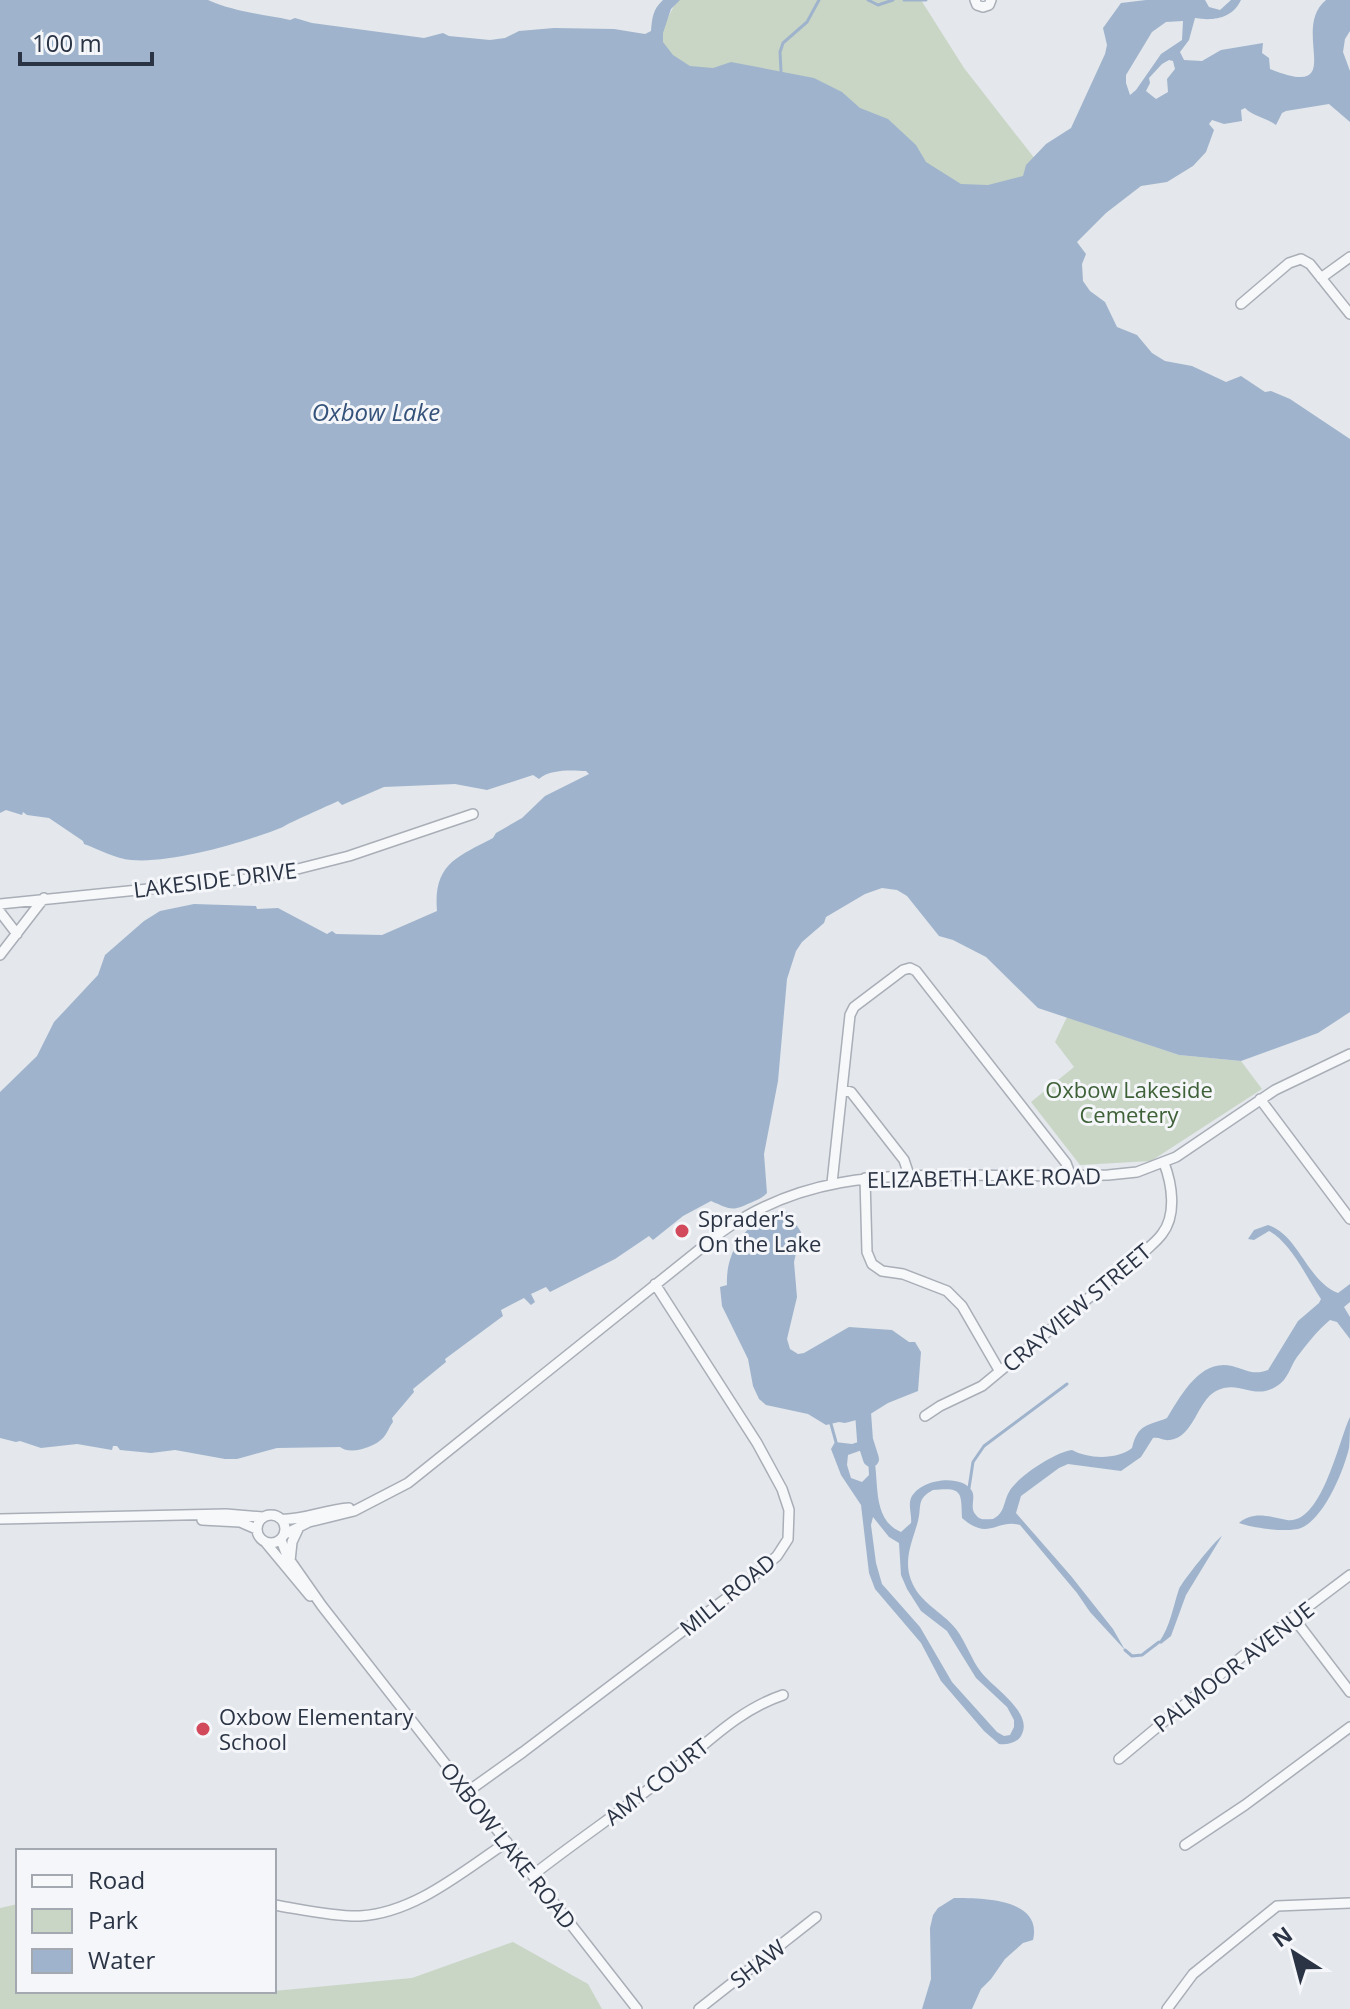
<svg xmlns="http://www.w3.org/2000/svg" width="1350" height="2009" viewBox="0 0 1350 2009" font-family="'Open Sans',sans-serif">
<style>
.green{fill:#c9d6c5}
.water{fill:#9fb4cc;fill-rule:evenodd}
.lines{fill:none;stroke-linecap:round;stroke-linejoin:round}
.stream{stroke:#9fb4cc;stroke-width:3}
.river{stroke:#9fb4cc;stroke-width:16}
.minor-casing{stroke:#a9aeb7;stroke-width:12}
.minor{stroke:#f7f8fa;stroke-width:9}
.poi-dot{fill:#d1495b;stroke:#f4f6f9;stroke-width:3}
.labels{text-anchor:middle;dominant-baseline:central;stroke-width:6;stroke-linejoin:round;paint-order:stroke}
.street-label{font-size:22px;fill:#2b3445;stroke:#f4f6f9}
.park-label{font-size:22px;fill:#3f6138;stroke:#f4f6f9}
.poi-label{font-size:22px;fill:#2b3445;stroke:#f4f6f9;text-anchor:start}
.water-label{font-size:24px;font-style:italic;fill:#34527a;stroke:#f4f6f9}
</style>
<rect width="100%" height="100%" fill="#e4e7ec"/>
<path class="green" d="M677,0H921L964,68L1053,182L967,218L653,47Z
M1067,1017L1179,1055L1241,1061L1262,1089L1151,1161L1080,1165L1031,1102L1074,1067L1055,1042Z
M18,1904V1991L263,1992L412,1978L513,1942L588,1984L602,2009H0V1908Z"/>
<path class="water" d="M0,0H208C235,12 262,14 290,20L295,18L312,23L424,38L443,33L449,36L490,40L505,38L519,31L554,28L614,29L645,34L651,31C652,18 653,9 663,0H680L671,9L663,33V42L673,55L690,66L713,68L731,62L814,78L842,92L860,108L888,119L916,145L926,162L961,184L988,185L1023,176L1026,165L1046,144L1071,128L1105,54L1107,45L1103,28L1121,3L1146,0H1205L1209,7L1220,10L1231,0H1241C1232,19 1213,21 1195,18L1189,40L1180,52L1184,60L1202,61L1221,50L1263,43L1262,53L1269,58L1270,69C1350,101 1289,30 1326,0H1350V31L1345,39L1343,52L1350,71V122L1329,104L1286,111L1282,113L1276,125C1265,117 1254,117 1245,108L1241,110L1242,121L1224,124L1212,120L1209,124L1214,130L1206,152L1193,166L1167,182L1141,186L1106,213L1077,242L1086,254L1082,264L1083,281L1090,291L1105,302L1117,327L1137,335L1152,353L1165,361L1192,366L1226,382L1241,376L1265,392L1271,391L1290,399L1350,439V1012L1318,1033L1241,1061L1179,1055L1038,1008L986,957L953,940L939,936L907,896L897,890L882,888L865,894L826,917L824,923L802,942L796,951L787,979L778,1081L764,1154L767,1193C761,1199 757,1200 750,1203C731,1212 730,1209 711,1201L683,1216L653,1240L649,1236L615,1259L550,1292L546,1287L531,1294L535,1302L531,1305L524,1298L501,1310L503,1316L445,1359L446,1362L413,1389L414,1392L392,1418L393,1422C389,1427 387,1434 383,1438C373,1448 350,1455 340,1447L277,1448L237,1459H225L175,1450L151,1453L120,1450L117,1446H113L112,1450L77,1444L41,1448L20,1441L16,1442L0,1438V1092L37,1056L54,1022L98,975L105,955L144,921L160,911L194,904L256,906L257,909L278,908L327,934L332,931L336,934L382,935L437,911C433,864 457,857 493,838L496,833L522,818L545,796L589,774L586,771C572,770 549,769 539,779L533,775L487,790L455,784L384,787L342,805L338,801C330,805 286,824 283,827C246,842 171,864 131,860C116,859 98,849 84,844L83,841L49,818L27,815L23,812L22,815L6,810L0,813ZM1183,21L1182,40L1161,54L1136,90L1130,95L1126,83V75L1152,32L1166,22ZM1169,60L1173,61L1175,69L1167,79L1168,92L1156,99L1146,91L1150,83L1149,78L1162,64Z
M781,1211L788,1212L801,1232L794,1262L797,1297L787,1339L790,1349L798,1354L804,1353L849,1327L892,1330L909,1342H915L921,1352L918,1391L888,1403L864,1418L845,1423L839,1422L826,1425L808,1414L766,1405L759,1399L753,1386L748,1359L722,1306L720,1287L727,1285C725,1251 748,1218 781,1211Z
M1268,1225C1299,1235 1307,1281 1338,1293L1350,1284V1302L1344,1307L1350,1317V1339L1337,1322L1330,1320C1317,1331 1307,1344 1297,1357C1291,1365 1289,1376 1281,1383C1255,1404 1241,1378 1216,1391C1197,1401 1194,1437 1170,1440C1163,1441 1160,1437 1153,1438L1141,1457L1121,1471L1068,1464L1059,1468L1021,1496L1016,1513L1071,1576L1113,1629L1125,1650L1090,1612L1077,1593L1020,1525C997,1518 989,1542 962,1518C961,1492 963,1487 933,1490C916,1499 922,1506 918,1521C913,1540 903,1559 911,1580C920,1604 942,1611 956,1629C966,1642 971,1659 981,1672C992,1687 1035,1713 1021,1736C1017,1743 1007,1745 999,1744L984,1731L941,1681L921,1643L875,1589L869,1573L861,1505L841,1475L831,1449L835,1442L852,1444L867,1439C885,1465 865,1517 901,1532L911,1523C912,1515 908,1506 911,1498C921,1478 962,1474 972,1491C976,1499 969,1508 976,1515C980,1521 987,1519 993,1519C1005,1513 1003,1503 1009,1492C1017,1477 1055,1452 1072,1450C1088,1459 1117,1460 1132,1448C1138,1423 1148,1426 1167,1418C1180,1397 1200,1358 1232,1366C1245,1369 1253,1376 1268,1370L1298,1321L1319,1303L1321,1299C1307,1278 1291,1243 1269,1231L1254,1240L1248,1239L1254,1230ZM862,1450L868,1458L869,1475L862,1482L851,1478L847,1465L848,1455ZM873,1517L889,1537L899,1543L901,1575L907,1589L921,1611L947,1631L976,1678L1007,1707L1014,1720V1727L1010,1735L1004,1736L997,1732L952,1682L920,1627L882,1584L876,1563L871,1525Z
M1350,1417C1350,1426 1350,1439 1349,1448C1344,1470 1324,1519 1301,1528C1288,1533 1253,1528 1239,1523C1253,1510 1271,1517 1287,1520C1322,1525 1339,1439 1350,1417Z
M1222,1536L1186,1595L1171,1636L1161,1644L1159,1642C1170,1627 1173,1607 1179,1589C1182,1582 1215,1540 1222,1536Z
M954,1898C981,1898 1043,1898 1033,1940L1023,1943L1005,1959L991,1979L981,1989L972,2009H922L931,1979L930,1928L933,1915L938,1908Z"/>
<g class="lines">
<path class="stream" d="M868,0L878,5L893,0
M904,0H926
M781,71L780,52L783,43L807,22L819,0
M831,1424L836,1442
M969,1488L973,1462L984,1446L1067,1384
M1125,1650L1132,1656L1142,1655L1159,1642"/>
<path class="river" d="M862,1399L865,1440L871,1459"/>
<defs>
<path id="minor" d="M975,0L977,5L983,7L989,5L991,0
M1321,278L1350,257
M1241,304L1289,263L1301,259L1310,264L1350,314
M0,904L266,877L349,856L473,814
M0,912L17,934
M0,955L44,898
M844,1090L851,1092L904,1160L909,1175
M1260,1099L1350,1219
M865,1178L867,1252L872,1264L882,1271L903,1274L947,1291L962,1306L999,1370
M832,1183L850,1015L854,1007L903,970L910,968L916,971L1066,1163L1071,1176
M925,1416L940,1406L982,1386L1143,1253C1149,1247 1157,1241 1162,1234C1177,1215 1172,1184 1164,1163
M257 1529a14 14 0 1 1 28 0a14 14 0 1 1-28 0Z
M0,1519L226,1514L263,1517
M281,1519C301,1521 327,1509 349,1508
M202,1520L240,1522L256,1529
M285,1534L309,1522L354,1511L408,1483L720,1233C799,1176 879,1175 972,1175C1018,1176 1063,1176 1108,1175L1137,1172L1176,1157L1275,1090L1350,1054
M281,1540L287,1556L322,1606L637,2009
M266,1543L310,1596
M290,1561L292,1542L299,1527
M1293,1617L1350,1692
M1119,1759L1244,1655L1350,1575
M467,1792L523,1752L737,1590L777,1556L788,1539L789,1510L782,1489L757,1443L655,1284
M1185,1845L1245,1805L1350,1727
M533,1875C575,1842 620,1812 662,1779C702,1749 735,1711 783,1695
M274,1905C300,1909 334,1917 360,1916C415,1913 463,1871 507,1842
M699,2009L816,1917
M1167,2009L1193,1974L1277,1906L1350,1903"/>
</defs>
<use href="#minor" class="minor-casing"/>
<use href="#minor" class="minor"/>
</g>
<g class="poi-dot">
<circle cx="682" cy="1231" r="8"/>
<circle cx="203" cy="1729" r="8"/>
</g>
<g class="labels">
<g class="street-label">
<text transform="translate(215 879) rotate(-7)">LAKESIDE DRIVE</text>
<text transform="translate(984 1177) rotate(-1)">ELIZABETH LAKE ROAD</text>
<text transform="translate(1076 1307) rotate(-40)">CRAYVIEW STREET</text>
<text transform="translate(727 1594) rotate(-39)">MILL ROAD</text>
<text transform="translate(1233 1666) rotate(-38)">PALMOOR AVENUE</text>
<text transform="translate(656 1781) rotate(-38)">AMY COURT</text>
<text transform="translate(509 1845) rotate(52)">OXBOW LAKE ROAD</text>
<text transform="translate(757 1963) rotate(-38)">SHAW</text>
</g>
<g class="park-label">
<text x="1129" y="1089">Oxbow Lakeside<tspan x="1129" dy="25">Cemetery</tspan></text>
</g>
<g class="poi-label">
<text x="698" y="1218">Sprader's<tspan x="698" dy="25">On the Lake</tspan></text>
<text x="219" y="1716">Oxbow Elementary<tspan x="219" dy="25">School</tspan></text>
</g>
<g class="water-label">
<text x="376" y="411">Oxbow Lake</text>
</g>
</g>
<rect x="16" y="1849" width="260" height="144" fill="#f4f6f9" stroke="#a4a8b1" stroke-width="2"/>
<rect x="32" y="1875" width="40" height="12" fill="#f7f8fa" stroke="#a4a8b1" stroke-width="2"/>
<text x="88" y="1889" font-size="24" fill="#2b3445">Road</text>
<rect x="32" y="1909" width="40" height="24" fill="#c9d6c5" stroke="#a4a8b1" stroke-width="2"/>
<text x="88" y="1929" font-size="24" fill="#2b3445">Park</text>
<rect x="32" y="1949" width="40" height="24" fill="#9fb4cc" stroke="#a4a8b1" stroke-width="2"/>
<text x="88" y="1969" font-size="24" fill="#2b3445">Water</text>
<g transform="translate(1294 1953) rotate(324)" stroke="#f4f6f9" stroke-width="6" paint-order="stroke">
<path d="M0-6L14 30L0 20L-14 30Z" fill="#2b3445"/>
<text y="-12" font-size="22" font-weight="bold" text-anchor="middle" fill="#2b3445">N</text>
</g>
<path d="M20 52v12h132v-12" fill="none" stroke="#2b3445" stroke-width="4"/>
<text x="32" y="52" font-size="24" fill="#2b3445" stroke="#f4f6f9" stroke-width="6" paint-order="stroke">100 m</text>
</svg>
